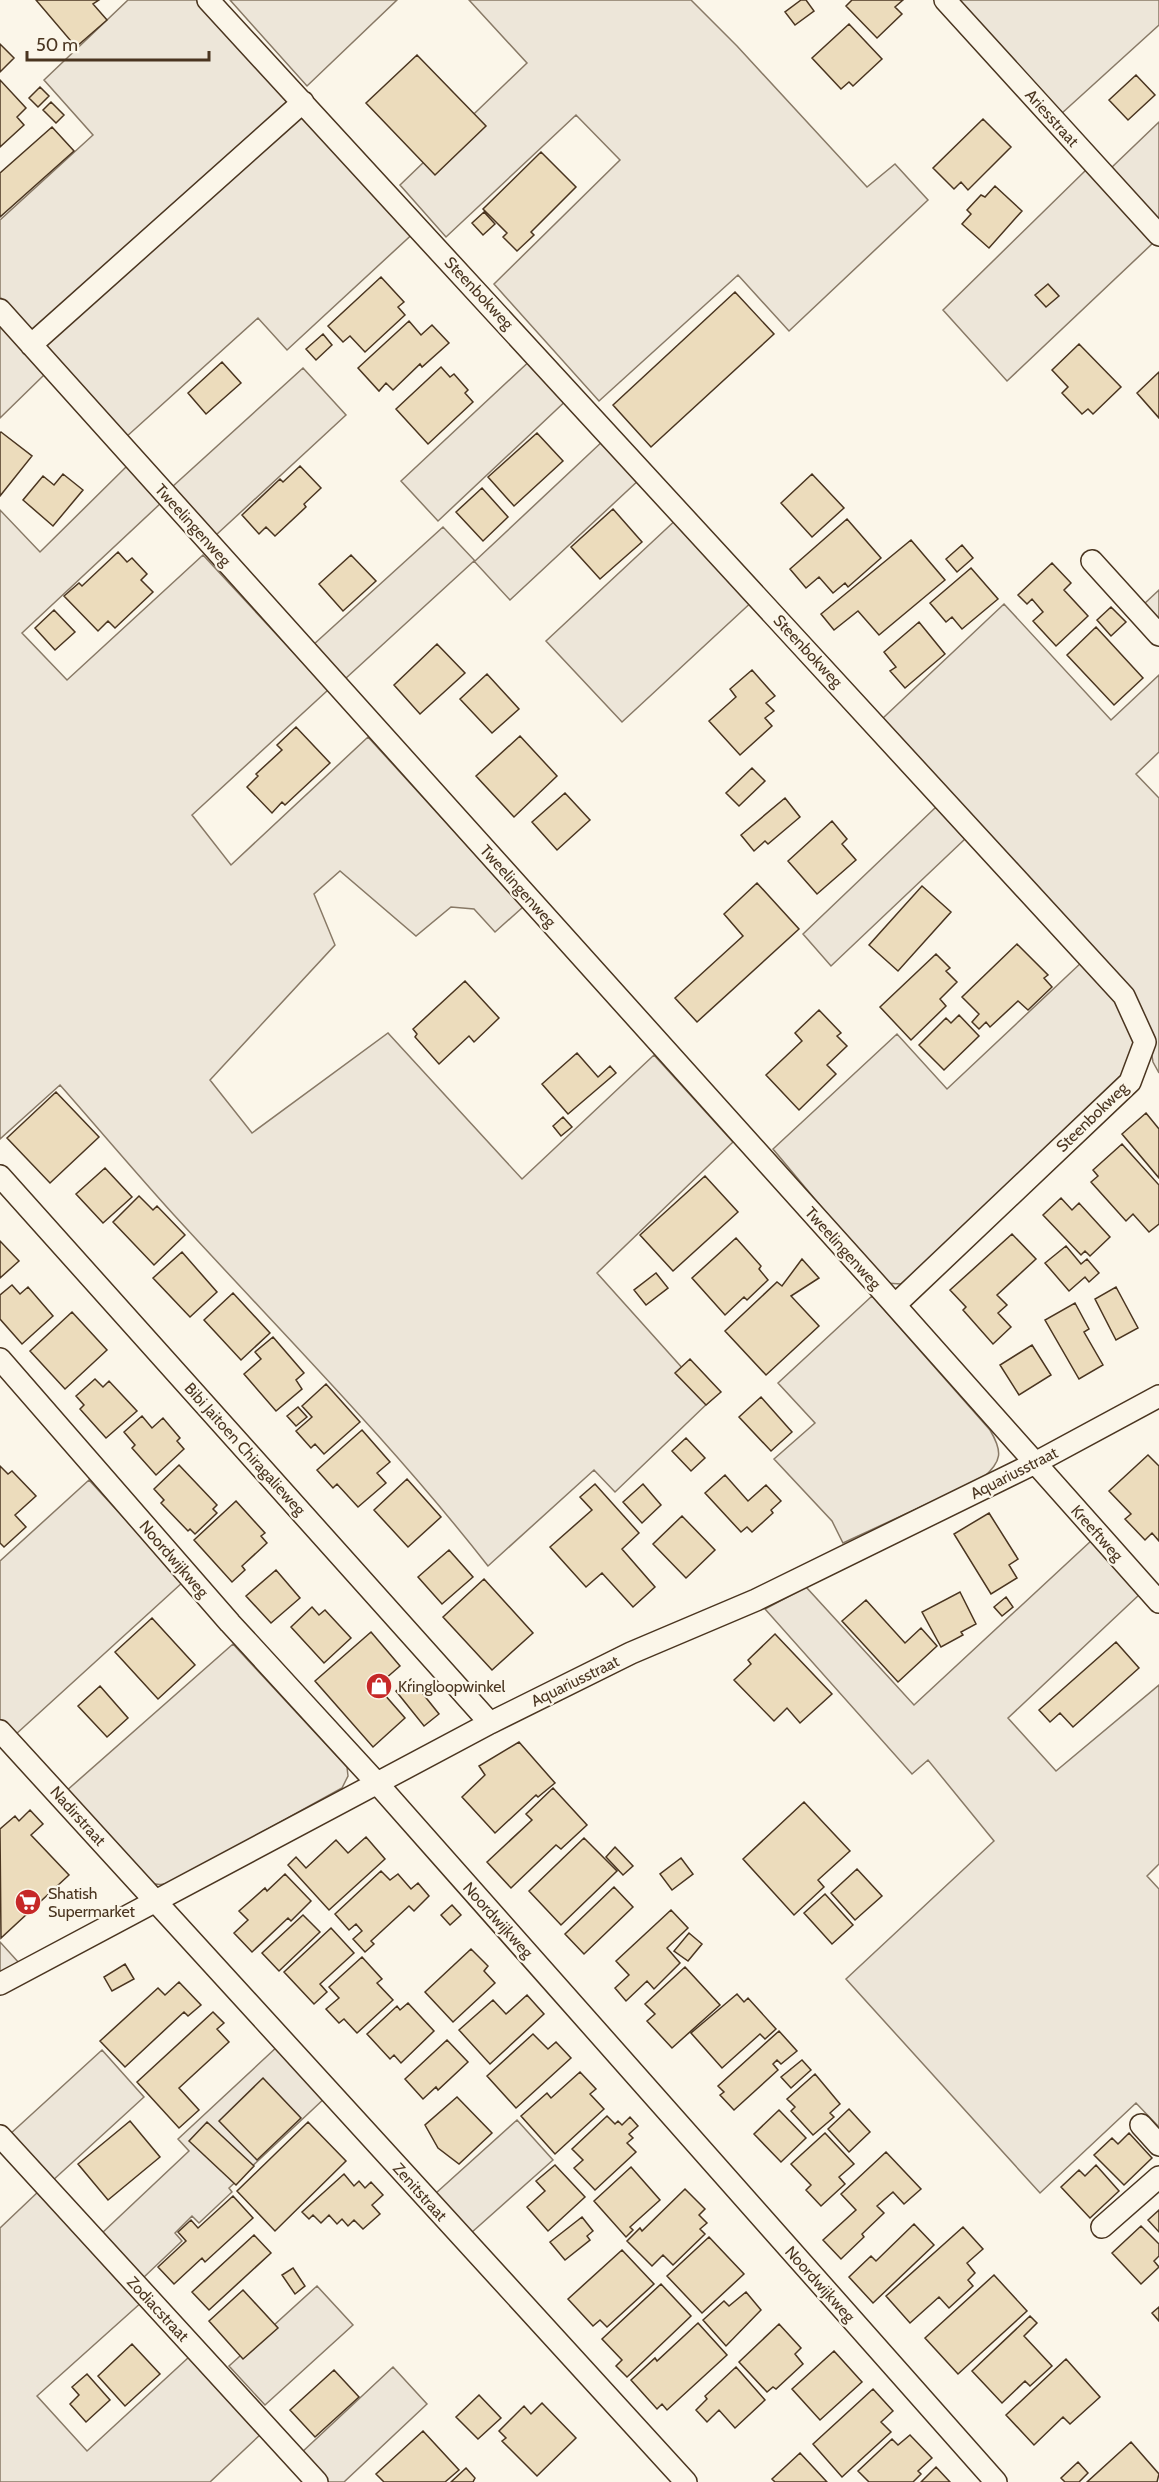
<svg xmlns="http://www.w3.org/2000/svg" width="1159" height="2482" viewBox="0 0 1159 2482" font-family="Cabin,sans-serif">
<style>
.green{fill:#ede6d9;stroke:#887966;stroke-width:1.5}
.building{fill:#ecdcbc;stroke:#4a3520;stroke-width:1.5}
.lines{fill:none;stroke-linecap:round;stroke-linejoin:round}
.street-casing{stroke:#4a3520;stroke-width:24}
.street{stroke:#fbf6e9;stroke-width:21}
.labels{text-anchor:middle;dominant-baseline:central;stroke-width:4.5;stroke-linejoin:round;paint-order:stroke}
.street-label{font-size:16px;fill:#4a3520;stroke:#fbf6e9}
.poi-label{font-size:16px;fill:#4a3520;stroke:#fbf6e9;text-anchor:start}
</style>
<rect width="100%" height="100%" fill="#fbf6e9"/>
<path class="green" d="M128,0H213L293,99L36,330L30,331L0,297V220L93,135L44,80Z
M230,0H397L307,86Z
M469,0H691L737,46L867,187L895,164L928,200L789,331L738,275L599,401L494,284L620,160L576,115L446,237L400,185L527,63Z
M957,0H1159V25L1061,114Z
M303,118L419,228L287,350L258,318L125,438L48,354L46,343L294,120Z
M1159,122V220L1110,169Z
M1087,169L1153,243L1007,381L943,310Z
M0,326L44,375L0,418Z
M535,356L572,395L438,521L401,481Z
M303,368L346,415L216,535L172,487Z
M605,439L641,478L510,600L474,561L345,679L313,645L443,527L475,561Z
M127,466L161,503L22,633L67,680L203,555L328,690L192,815L231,865L368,737L523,907L495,932L474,909L451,907L416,936L340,871L314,894L335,945L210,1080L252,1133L388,1033L522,1179L654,1055L733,1142L597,1273L711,1400L615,1492L594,1470L488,1566C391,1442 280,1331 174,1215C135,1172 98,1128 60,1085L0,1139V510L40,552Z
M680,516L756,598L622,722L546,641Z
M1159,590V621L1144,604Z
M1004,604L1111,720L1159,675V752L1136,774L1159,798V1073L1153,1062L1148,1033L883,718Z
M936,807L965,839L831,966L803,934Z
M1083,961L1119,1002L1134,1041L1129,1061L1121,1077L912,1276L901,1284L885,1283L773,1149L897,1034L947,1089Z
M872,1296L990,1430C1003,1452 1002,1461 983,1478L843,1543L832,1521L774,1459L815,1423L778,1383Z
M89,1480L183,1582L15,1735L0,1719V1561Z
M1092,1540L1140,1594L1008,1718L1056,1771L1159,1685V1864L1147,1876L1159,1889V2127L1136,2103L1040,2193L846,1979L994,1841L928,1760L912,1774L765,1609L806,1587L914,1705Z
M233,1644L347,1767L348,1776L342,1788L174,1881C164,1885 158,1886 147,1882L65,1792Z
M0,1942L20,1964L0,1974Z
M279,2045L327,2096L229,2188L232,2192L199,2223L192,2216L175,2233L182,2241L143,2278L101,2234L189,2151L178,2139Z
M102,2050L144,2097L51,2182L9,2135Z
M517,2120L553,2160L471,2233L436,2193Z
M40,2190L143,2301L37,2396L87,2451L189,2357L261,2434L210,2482H0V2228Z
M317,2286L353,2325L265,2405L229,2366Z
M393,2367L427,2404L344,2482H326L300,2454Z"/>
<path class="building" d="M36,0H99L93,4L107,20L76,47Z
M801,0H806L814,11L795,25L785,12Z
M852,0H903L895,7L902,14L877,38L846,6Z
M849,24L882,59L853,86L849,82L841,89L812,58Z
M0,44L14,58L0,72Z
M417,55L486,126L435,175L366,103Z
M1136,75L1155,95L1128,120L1109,100Z
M0,80L26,108L17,117L24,125L0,147Z
M40,87L49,96L38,107L29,98Z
M51,102L64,115L56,123L43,110Z
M983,119L1011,147L968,190L961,182L954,189L933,168Z
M52,127L74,151L0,217V173Z
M541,152L576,187L531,232L534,235L517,251L503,237L507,233L483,209Z
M995,186L1022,211L989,248L962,224L971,214L967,210L981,195L985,197Z
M484,212L495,224L483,235L472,223Z
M381,277L404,302L398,307L405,315L365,352L350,336L343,342L328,326Z
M1048,284L1059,296L1046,307L1035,295Z
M735,292L774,334L651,447L613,405Z
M409,321L421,335L432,325L449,343L422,367L420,364L393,390L386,383L379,391L358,368Z
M323,334L332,345L316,360L306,349Z
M1079,344L1121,387L1093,414L1088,409L1082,414L1062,393L1068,387L1052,370Z
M222,362L241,383L206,414L188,393Z
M441,367L450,377L454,374L468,390L465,393L473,402L428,444L396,409Z
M1159,372V418L1137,393Z
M1,432L32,456L0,496V433Z
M537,433L563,461L514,506L488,477Z
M300,466L321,488L304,504L306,507L275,536L266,527L259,534L242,515L280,479L283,482Z
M63,474L83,490L53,526L23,500L43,476L54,485Z
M812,474L844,508L812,537L781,503Z
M482,488L508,517L483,541L456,512Z
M613,509L642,542L600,579L571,547Z
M847,519L881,558L848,587L845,583L833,593L819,577L806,588L790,569Z
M911,540L945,580L879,635L858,611L834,630L821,614Z
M962,545L973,558L957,572L946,559Z
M118,552L127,562L132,558L147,574L141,580L153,592L115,628L108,621L98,631L64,596L79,583L82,586Z
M351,555L376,581L343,611L319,584Z
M1052,563L1071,583L1064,590L1088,616L1056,646L1033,621L1043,612L1032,599L1027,604L1018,595Z
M971,568L998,599L962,629L952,617L946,622L930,603Z
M1111,607L1126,622L1111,636L1097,620Z
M54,610L75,632L55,650L35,628Z
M919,622L945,654L905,688L890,671L896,667L884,652Z
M1096,627L1143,678L1114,705L1067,655Z
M437,644L465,673L420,714L394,685Z
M752,670L775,696L766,703L774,711L765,718L772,726L740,755L709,721L736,697L730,689Z
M487,674L519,709L492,733L460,699Z
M296,727L330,763L285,805L282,802L272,813L247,787L258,776L256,774L282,750L277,745Z
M520,736L557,776L514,817L476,776Z
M752,768L765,781L739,806L726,793Z
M565,793L590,820L557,850L532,822Z
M785,798L800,817L768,844L765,841L754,851L741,835Z
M832,821L847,839L842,844L856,860L817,894L788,861Z
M757,883L799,929L697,1022L675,998L743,936L724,914Z
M922,886L951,912L898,971L869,945Z
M1017,944L1048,975L1044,978L1052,987L1028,1010L1018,1001L990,1027L986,1022L979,1029L972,1022L979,1014L962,997Z
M936,954L950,968L946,971L957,982L940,999L946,1006L911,1040L880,1007Z
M465,981L499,1018L474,1042L469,1036L439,1064L415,1037L417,1034L413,1029Z
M819,1010L841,1033L837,1036L847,1046L827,1065L836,1074L799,1110L766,1075L802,1041L795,1033Z
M959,1015L979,1036L944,1070L919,1045L946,1018L951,1023Z
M577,1053L598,1077L610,1066L616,1073L568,1114L542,1084Z
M56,1092L99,1137L50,1183L7,1138Z
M1146,1113L1159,1129V1178L1122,1134Z
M563,1117L572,1127L561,1136L553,1126Z
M1122,1144L1159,1185V1224L1149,1232L1133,1214L1126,1221L1091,1182L1098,1176L1093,1170Z
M105,1168L132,1197L103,1223L76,1194Z
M705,1176L738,1212L673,1271L640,1235Z
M139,1196L153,1210L157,1206L185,1235L154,1265L113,1222Z
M1061,1198L1072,1210L1079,1203L1110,1237L1090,1256L1085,1251L1081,1255L1043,1215Z
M1012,1234L1036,1259L997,1295L1007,1305L998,1313L1011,1327L993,1344L963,1310L966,1307L950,1290Z
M736,1238L761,1266L759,1269L768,1280L747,1300L744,1297L725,1315L692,1278Z
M0,1241L19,1261L0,1278Z
M1066,1246L1081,1264L1087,1259L1099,1273L1089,1282L1085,1277L1069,1291L1045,1263Z
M182,1252L217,1292L190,1317L153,1278Z
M802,1259L819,1278L791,1296L819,1326L766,1375L725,1331L777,1282L782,1286Z
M656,1273L668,1288L646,1305L634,1290Z
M12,1285L20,1294L28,1287L53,1316L22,1344L0,1319V1295Z
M1116,1287L1138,1328L1116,1340L1095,1299Z
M233,1293L270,1333L241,1360L204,1320Z
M1075,1303L1089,1329L1084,1332L1103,1365L1079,1379L1045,1320Z
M72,1312L107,1350L65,1389L30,1351Z
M273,1337L304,1373L296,1380L302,1389L276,1411L244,1374L261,1359L255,1352Z
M1032,1345L1051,1375L1019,1395L1000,1365Z
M690,1359L721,1392L706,1405L675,1373Z
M95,1379L103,1387L109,1381L137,1411L106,1438L80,1409L84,1405L76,1396Z
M326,1384L360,1422L324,1454L315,1444L311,1448L296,1431L312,1417L302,1406Z
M761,1397L792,1432L771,1451L739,1417Z
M298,1407L307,1417L296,1426L287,1416Z
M142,1416L152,1428L163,1418L180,1438L177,1441L184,1449L156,1475L132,1448L135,1445L124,1432Z
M362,1430L390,1462L377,1473L386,1483L358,1507L337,1484L333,1488L317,1470Z
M686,1438L705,1458L691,1471L672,1451Z
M1148,1455L1159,1466V1541L1152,1533L1145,1540L1125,1519L1131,1514L1109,1491Z
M179,1465L217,1505L213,1509L217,1513L195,1534L190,1529L188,1531L161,1503L164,1500L154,1489Z
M0,1466L8,1474L12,1471L36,1496L15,1515L26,1527L4,1547L0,1543Z
M725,1475L748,1501L766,1485L781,1501L771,1510L773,1513L752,1532L747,1527L741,1532L705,1493Z
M407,1479L441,1517L408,1547L374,1510Z
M595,1484L639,1533L622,1549L655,1587L633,1607L602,1573L586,1587L550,1547L592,1510L580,1497Z
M643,1484L661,1505L642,1523L623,1502Z
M236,1501L265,1533L261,1536L267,1543L242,1566L245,1570L232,1582L194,1540Z
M989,1513L1018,1559L1009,1565L1017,1578L991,1594L954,1534Z
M682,1516L715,1550L686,1578L653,1544Z
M449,1550L473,1577L442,1604L418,1577Z
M276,1570L300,1598L271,1623L246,1596Z
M484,1579L533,1633L492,1670L443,1617Z
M960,1592L976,1624L961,1632L963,1635L941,1647L922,1612Z
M1006,1597L1013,1607L1002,1616L994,1607Z
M866,1600L905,1643L921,1628L937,1646L898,1682L842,1621Z
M312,1607L319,1615L325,1610L351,1638L324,1663L291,1627Z
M152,1618L195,1665L158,1699L115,1652Z
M371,1632L400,1666L377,1686L405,1718L373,1747L315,1681Z
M775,1634L832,1694L800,1723L787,1708L774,1721L734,1680L751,1664L748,1660Z
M1116,1642L1139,1668L1073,1727L1060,1713L1050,1722L1039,1710Z
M411,1679L439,1714L424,1726L396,1691Z
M100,1686L128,1718L107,1737L78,1706Z
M519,1742L555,1783L538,1797L536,1795L495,1833L462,1797L485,1775L479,1766Z
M553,1788L587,1825L561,1849L556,1845L511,1888L487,1862L532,1820L526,1814Z
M804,1802L850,1851L818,1880L824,1887L794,1915L743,1859Z
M30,1810L43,1824L31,1835L69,1875L1,1938L0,1829L15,1816L19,1821Z
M366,1837L385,1859L329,1910L288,1865L296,1857L306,1868L336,1840L348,1853Z
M584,1838L617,1871L561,1925L529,1891Z
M615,1847L633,1866L623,1875L606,1857Z
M681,1858L693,1874L672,1890L660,1874Z
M857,1869L882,1896L855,1920L831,1893Z
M381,1871L390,1880L398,1874L411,1889L418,1883L429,1896L414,1911L409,1906L371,1941L374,1944L365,1952L353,1939L362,1931L356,1924L349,1930L335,1914Z
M285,1874L311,1901L291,1921L288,1918L252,1952L234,1933L248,1920L239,1911L265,1888L267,1891Z
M614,1887L633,1907L584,1954L565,1934Z
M825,1894L853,1925L832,1944L804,1913Z
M452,1905L461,1915L450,1925L441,1915Z
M671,1910L688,1928L667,1948L680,1963L654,1989L647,1981L626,2001L615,1988L629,1975L616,1961Z
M303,1915L320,1932L279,1971L262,1953Z
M331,1928L354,1953L320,1984L327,1992L314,2004L284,1972Z
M689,1933L702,1944L688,1961L674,1951Z
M471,1949L488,1966L484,1971L495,1983L453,2022L425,1992Z
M362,1957L382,1979L377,1983L393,2000L357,2033L344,2019L339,2023L326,2009L339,1998L329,1987Z
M125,1964L134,1979L112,1991L104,1977Z
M685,1967L720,2005L672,2048L647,2021L655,2014L645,2004Z
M179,1982L201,2005L188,2016L184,2012L125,2067L100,2041L158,1988L165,1995Z
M737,1994L744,2002L748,1998L776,2029L765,2039L760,2034L722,2068L691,2033Z
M527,1995L544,2014L490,2064L459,2030L493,2000L506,2014Z
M408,2003L434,2031L401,2063L394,2055L390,2059L367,2034L397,2006L400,2010Z
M213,2012L224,2023L217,2029L229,2042L179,2088L199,2110L179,2128L137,2082Z
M779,2031L797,2051L781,2064L777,2060L773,2064L778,2070L734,2110L720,2095L724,2092L718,2086Z
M533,2034L548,2049L556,2042L571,2058L516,2108L487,2076Z
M447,2040L468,2062L438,2090L436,2087L423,2099L405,2079Z
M802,2060L811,2070L791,2088L781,2077Z
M580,2072L596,2089L590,2094L604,2109L555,2154L521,2116L547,2093L551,2098Z
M815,2074L840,2104L830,2113L834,2117L813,2135L791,2111L795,2107L787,2099Z
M263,2078L301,2118L257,2160L219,2121Z
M457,2097L492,2133L459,2164L438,2148L425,2125Z
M849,2109L870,2132L849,2152L828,2129Z
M779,2110L806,2138L781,2162L754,2134Z
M607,2116L615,2124L618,2121L622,2125L630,2117L638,2126L629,2134L633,2138L627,2143L636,2152L595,2190L574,2168L583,2160L572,2149Z
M130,2121L160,2157L108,2200L78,2164Z
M207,2122L254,2166L236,2185L189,2141Z
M308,2122L346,2161L275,2231L237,2191Z
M825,2133L854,2164L839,2177L845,2184L821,2206L806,2190L811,2185L791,2164Z
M1129,2133L1152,2158L1124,2185L1094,2155L1112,2138L1118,2144Z
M886,2152L921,2189L904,2204L893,2192L877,2206L884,2213L862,2234L864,2237L841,2259L823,2240L856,2210L841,2194Z
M555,2165L585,2197L548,2231L527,2207L545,2191L536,2181Z
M1096,2165L1119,2191L1090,2218L1061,2187L1079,2170L1085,2176Z
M631,2167L660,2200L630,2227L633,2230L626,2237L594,2201Z
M344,2174L354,2186L359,2181L365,2188L371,2182L383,2195L372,2205L380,2214L363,2229L354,2220L348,2226L342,2219L337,2224L329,2215L321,2223L313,2215L309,2219L302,2212Z
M685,2189L705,2209L699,2215L707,2223L700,2229L705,2234L673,2265L663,2255L652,2266L627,2241L640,2228L642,2231Z
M233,2196L253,2218L205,2262L202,2258L174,2284L158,2267L186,2241L178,2232L191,2220L198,2228Z
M1159,2210V2232L1148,2220Z
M582,2217L593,2231L587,2236L590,2240L565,2260L550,2242Z
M914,2224L934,2245L873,2303L849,2277L871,2256L876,2261Z
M1141,2226L1159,2244V2256L1154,2261L1159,2267L1141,2284L1112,2253Z
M963,2227L983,2249L967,2263L975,2273L968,2280L973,2286L949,2308L939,2297L910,2323L886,2296Z
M254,2235L271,2253L209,2310L192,2292Z
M709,2237L744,2274L702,2313L667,2276Z
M622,2250L654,2284L607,2327L600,2320L593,2326L568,2299Z
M293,2268L305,2286L295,2294L282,2275Z
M994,2275L1027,2311L958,2374L925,2338Z
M661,2284L691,2316L627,2377L616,2366L622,2360L602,2339Z
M243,2290L278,2328L243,2359L209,2321Z
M746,2292L761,2310L726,2346L703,2320L724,2301L729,2306Z
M1159,2307V2321L1152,2313Z
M1030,2316L1037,2323L1024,2336L1052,2366L1030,2386L1025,2381L1002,2403L972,2371Z
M698,2323L727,2355L667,2410L662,2404L657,2409L631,2380L655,2358L657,2361Z
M779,2324L801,2348L795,2354L803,2364L776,2389L773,2387L767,2392L739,2362Z
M132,2344L160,2374L125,2406L98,2376Z
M834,2351L862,2382L820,2420L792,2389Z
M1066,2359L1100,2397L1070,2424L1063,2417L1034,2445L1006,2415Z
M736,2367L765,2400L735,2428L719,2410L707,2422L696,2410L707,2399L705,2396Z
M334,2370L359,2397L315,2437L290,2410Z
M87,2374L110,2400L86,2422L70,2404L79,2395L72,2387Z
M873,2389L893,2411L881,2422L891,2432L842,2477L813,2444Z
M479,2395L501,2418L478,2439L456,2417Z
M542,2403L576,2438L537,2476L502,2441L506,2438L499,2431L524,2406L531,2414Z
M423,2431L459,2470L445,2482H384L376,2474Z
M910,2435L932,2458L918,2471L921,2474L913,2482H869L858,2471L892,2439L898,2445Z
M1131,2442L1159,2474L1157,2482H1087Z
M800,2453L827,2482H775L772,2479Z
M1078,2462L1088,2473L1079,2482H1065L1061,2478Z
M936,2467L950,2482H921Z
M466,2468L475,2478L473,2482H451Z"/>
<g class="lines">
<defs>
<path id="street" d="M208,0L1124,996L1145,1042L1130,1082L895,1305
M945,0L1159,235
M0,310L877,1285L1159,1602
M31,345L303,102
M1092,561L1159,635
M0,1176L490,1723
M0,1359L230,1623L376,1782L996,2482
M0,1731L686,2482
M0,1984L490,1723L631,1653L756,1600L1035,1463L1159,1396
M1141,2125L1159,2145
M0,2136L317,2482
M1102,2227L1159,2177"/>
</defs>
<use href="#street" class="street-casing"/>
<use href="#street" class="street"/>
</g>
<defs>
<symbol id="shop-disc" viewBox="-11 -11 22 22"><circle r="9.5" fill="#c62828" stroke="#fbf6e9"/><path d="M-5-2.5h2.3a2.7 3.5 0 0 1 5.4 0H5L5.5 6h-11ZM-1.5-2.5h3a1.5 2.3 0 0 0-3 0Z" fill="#fff"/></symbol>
<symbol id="supermarket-disc" viewBox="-11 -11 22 22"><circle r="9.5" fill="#c62828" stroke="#fbf6e9"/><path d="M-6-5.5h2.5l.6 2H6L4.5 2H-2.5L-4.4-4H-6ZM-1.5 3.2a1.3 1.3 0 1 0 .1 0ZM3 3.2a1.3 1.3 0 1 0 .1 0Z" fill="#fff"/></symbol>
</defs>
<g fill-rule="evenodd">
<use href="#shop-disc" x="364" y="1671" width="30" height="30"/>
<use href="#supermarket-disc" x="13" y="1887" width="30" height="30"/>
</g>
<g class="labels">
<g class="street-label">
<text transform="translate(1052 118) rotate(48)">Ariesstraat</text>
<text transform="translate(479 293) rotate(47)">Steenbokweg</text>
<text transform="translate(193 525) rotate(48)">Tweelingenweg</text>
<text transform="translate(808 651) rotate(47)">Steenbokweg</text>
<text transform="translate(518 886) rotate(48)">Tweelingenweg</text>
<text transform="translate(1092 1117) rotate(-44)">Steenbokweg</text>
<text transform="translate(843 1248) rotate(48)">Tweelingenweg</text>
<text transform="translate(245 1449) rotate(48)">Bibi Jaitoen Chiragalieweg</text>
<text transform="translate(1014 1473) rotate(-27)">Aquariusstraat</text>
<text transform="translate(1097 1533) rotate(48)">Kreeftweg</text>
<text transform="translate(174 1559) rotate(49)">Noordwijkweg</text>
<text transform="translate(575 1681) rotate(-26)">Aquariusstraat</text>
<text transform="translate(78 1816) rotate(48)">Nadirstraat</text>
<text transform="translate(498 1920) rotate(48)">Noordwijkweg</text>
<text transform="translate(420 2192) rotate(48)">Zenitstraat</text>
<text transform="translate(820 2284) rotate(48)">Noordwijkweg</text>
<text transform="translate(158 2309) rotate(47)">Zodiacstraat</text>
</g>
<g class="poi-label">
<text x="398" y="1686">Kringloopwinkel</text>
<text x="48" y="1893">Shatish<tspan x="48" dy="18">Supermarket</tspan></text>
</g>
</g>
<path d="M27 51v9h182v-9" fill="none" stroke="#4a3520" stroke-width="3"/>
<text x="36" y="51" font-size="18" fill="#4a3520" stroke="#fbf6e9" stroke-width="4.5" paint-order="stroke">50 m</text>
</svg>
